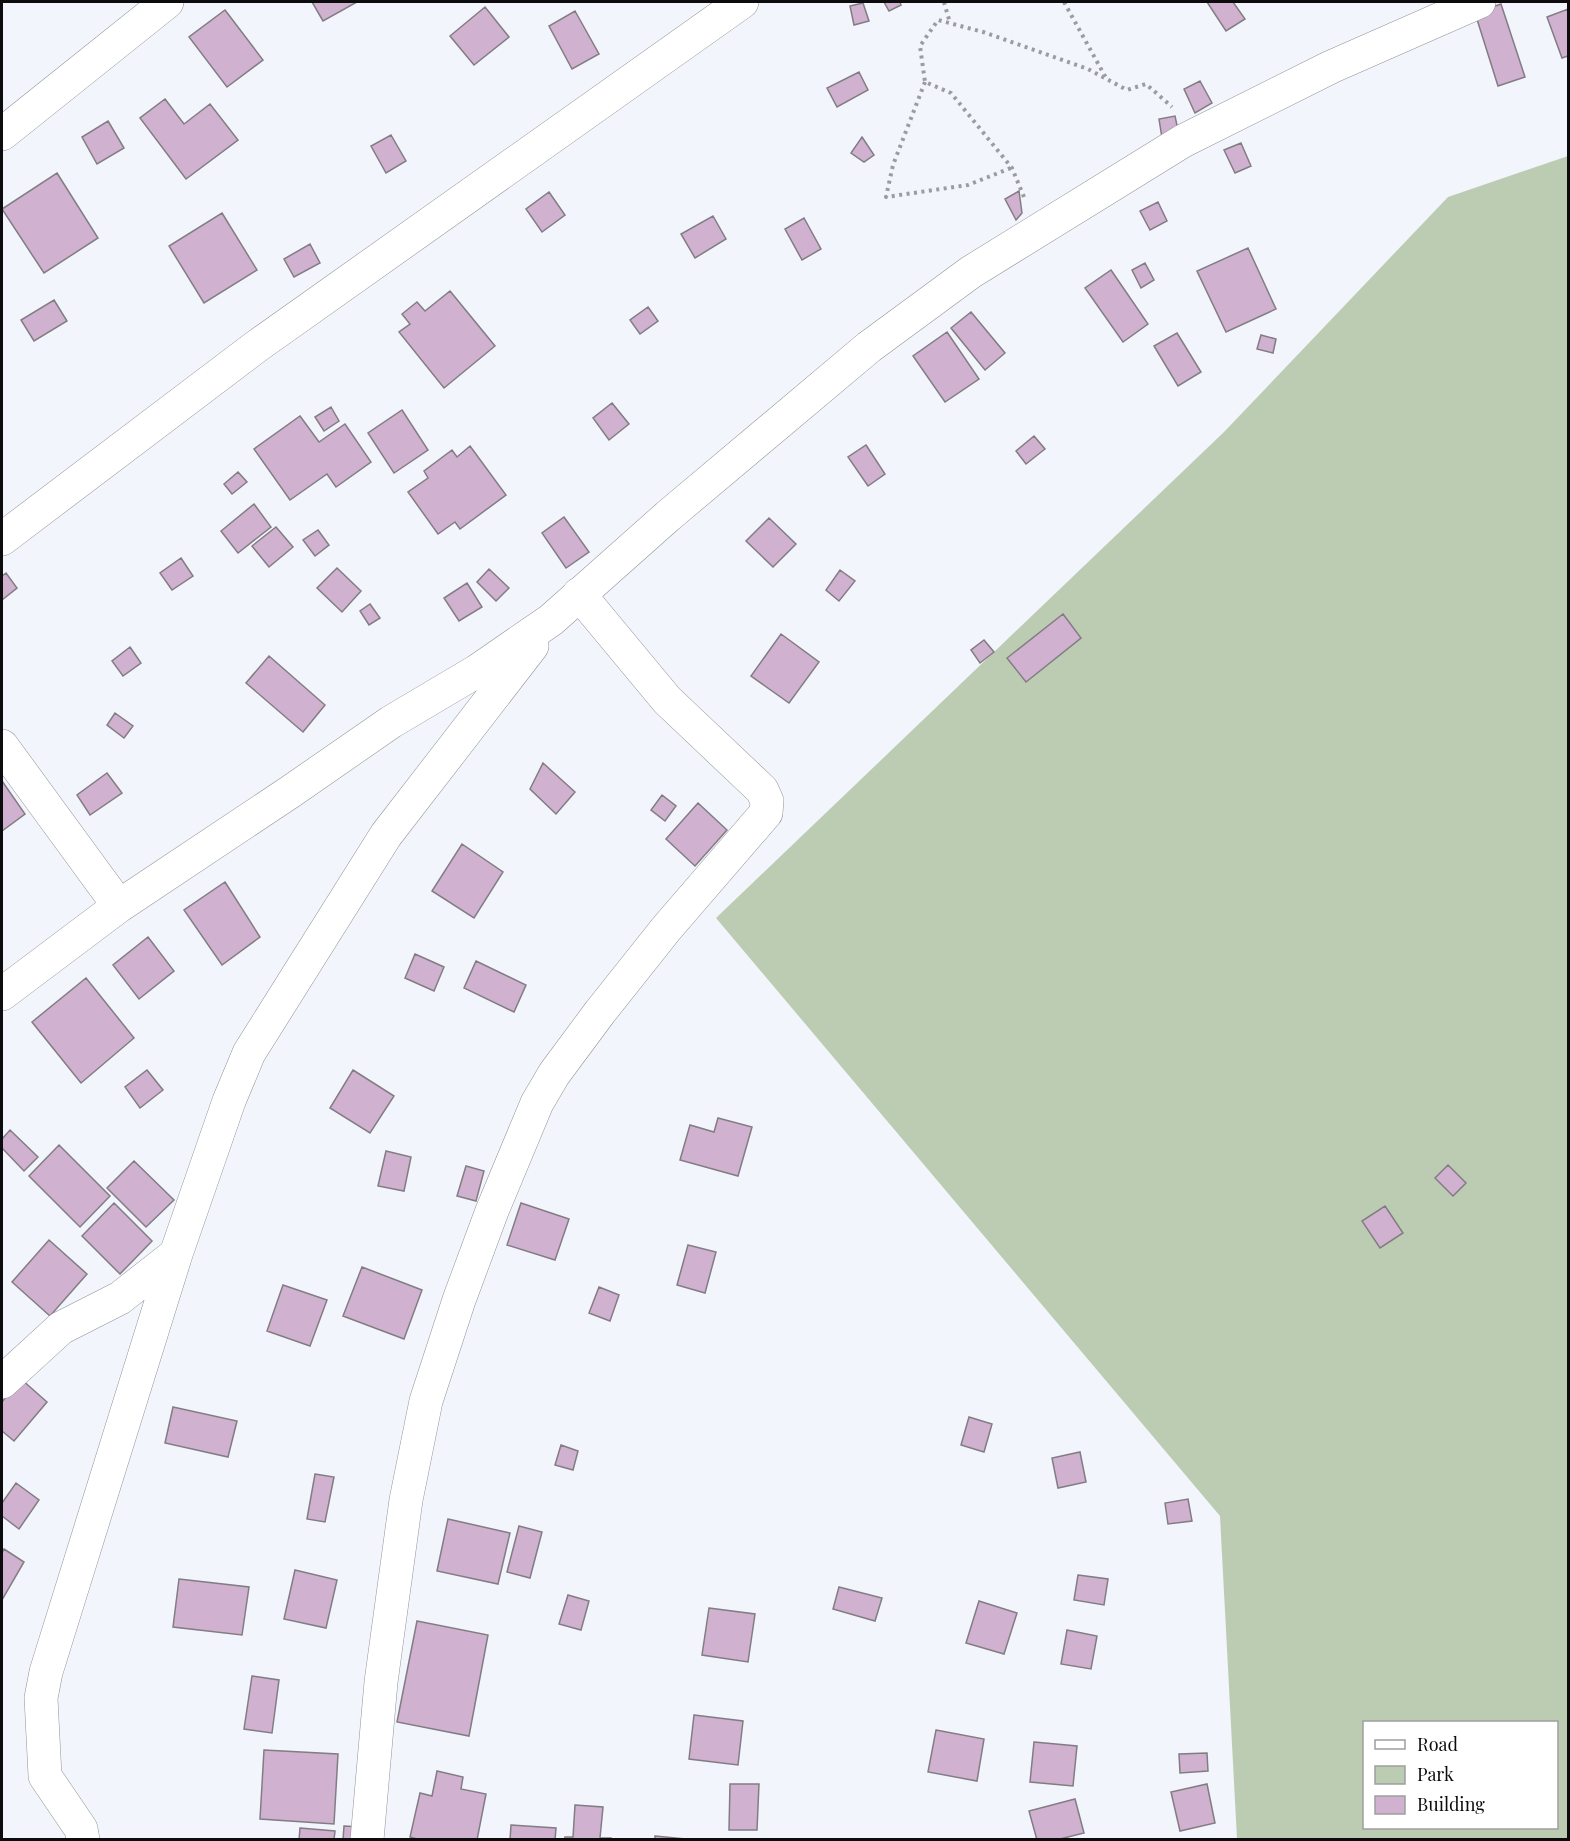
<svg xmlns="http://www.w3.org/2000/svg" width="1570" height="1841" viewBox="0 0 1570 1841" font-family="'Playfair Display',serif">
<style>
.green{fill:#bcccb3;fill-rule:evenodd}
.building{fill:#d0b1d0;stroke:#827d82;stroke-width:1.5}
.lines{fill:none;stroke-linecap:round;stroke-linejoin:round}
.minor-casing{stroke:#919398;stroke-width:34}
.path{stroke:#9a9ca0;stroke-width:4;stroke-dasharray:3 4.5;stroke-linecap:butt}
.minor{stroke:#fff;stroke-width:33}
</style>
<rect width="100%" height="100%" fill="#f2f5fb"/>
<path class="green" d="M1568,156V1839H1237L1220,1516L716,918L1224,432L1448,197ZM1364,1722H1556V1828H1364Z"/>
<path class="building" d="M312,2H357L323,21Z
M884,2H900L901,5L889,11Z
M1207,2H1233L1245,19L1226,31Z
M863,3L869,21L854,25L850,6Z
M1501,4L1525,77L1498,86L1475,13Z
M485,7L509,37L474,65L450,36Z
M1568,9V56L1562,58L1547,17Z
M225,10L263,60L227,87L189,37Z
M575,11L599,54L572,69L549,26Z
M859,72L868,90L837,107L827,88Z
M1200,81L1212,103L1195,113L1184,89Z
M165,99L184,124L210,104L238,140L186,179L140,118Z
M1175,116L1179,135L1162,138L1159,119Z
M108,121L124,148L97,164L82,137Z
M391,135L406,161L386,173L371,146Z
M862,137L874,155L864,162L851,153Z
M1241,143L1251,166L1235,173L1224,150Z
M57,173L98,238L44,273L2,209Z
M1019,191L1022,213L1016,220L1005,199Z
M549,192L565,215L542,232L526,209Z
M1158,202L1167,221L1150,230L1140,211Z
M222,213L257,270L204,303L169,246Z
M713,216L726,239L695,258L681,234Z
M804,218L821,249L802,260L785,229Z
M310,244L320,263L294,277L284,259Z
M1248,248L1276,309L1226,332L1197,271Z
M1145,263L1154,280L1141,288L1132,270Z
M1111,270L1148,324L1123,342L1085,288Z
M450,291L495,346L444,388L399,332L410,324L402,314L417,302L425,311Z
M54,300L67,321L34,341L21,320Z
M648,307L658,321L640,334L630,320Z
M971,312L1005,353L985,370L951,328Z
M947,332L979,379L945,402L913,356Z
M1177,333L1201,372L1178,386L1154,346Z
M1261,335L1276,339L1273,353L1257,349Z
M612,403L629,424L609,440L593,418Z
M331,407L339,421L324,431L315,417Z
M402,410L428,450L394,473L368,433Z
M300,416L319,442L345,424L371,462L336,487L327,474L290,500L254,449Z
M1034,436L1045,449L1026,464L1016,451Z
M866,445L885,474L868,486L848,457Z
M470,446L506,495L460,529L455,522L438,534L408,492L428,478L424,471L452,450L457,457Z
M238,472L247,482L232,494L224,484Z
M254,504L271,527L238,553L221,531Z
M564,517L589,552L566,568L542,533Z
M769,518L796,544L773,567L746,541Z
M276,527L293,547L269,567L252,546Z
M318,530L329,545L315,556L303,540Z
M181,558L193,576L172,590L160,573Z
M337,568L361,591L342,612L317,588Z
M489,569L509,588L496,601L477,582Z
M840,570L855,581L839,601L826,590Z
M6,573L17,588L2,600V576Z
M467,583L482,607L459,621L444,598Z
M370,604L380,618L369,625L360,611Z
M1063,614L1081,638L1026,682L1007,658Z
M781,634L819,662L789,703L751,676Z
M984,640L994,652L980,663L971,650Z
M130,647L141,663L123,676L112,661Z
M269,656L325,705L303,732L246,683Z
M115,713L133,726L124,738L107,725Z
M543,763L575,792L556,814L530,789Z
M107,773L122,793L90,815L77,795Z
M2,781L25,814L2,831Z
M662,795L676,806L665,821L651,810Z
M698,803L727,830L695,866L666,839Z
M462,844L503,872L474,918L432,891Z
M225,882L260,937L222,965L184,910Z
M148,937L174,971L139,999L113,965Z
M415,954L444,967L434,991L405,978Z
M476,961L526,985L514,1012L464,988Z
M86,978L134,1038L81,1083L32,1022Z
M147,1070L163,1090L140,1108L125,1087Z
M353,1070L394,1096L370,1133L330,1108Z
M718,1118L752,1127L738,1176L680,1160L690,1125L714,1132Z
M10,1130L38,1157L24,1171L2,1148V1139Z
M59,1145L110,1196L80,1227L29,1176Z
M386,1151L411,1157L404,1191L378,1186Z
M134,1161L174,1200L146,1227L107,1188Z
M1448,1165L1466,1183L1453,1196L1435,1178Z
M466,1166L484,1171L476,1201L457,1196Z
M114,1203L152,1241L120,1274L82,1236Z
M521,1203L569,1219L555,1260L507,1245Z
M1385,1206L1403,1233L1380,1248L1362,1221Z
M49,1240L87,1274L50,1316L12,1282Z
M688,1245L716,1252L705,1293L677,1285Z
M362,1267L422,1290L404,1339L343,1316Z
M283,1285L327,1300L310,1346L267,1331Z
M599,1287L619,1295L610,1321L589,1313Z
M21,1379L47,1402L14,1441L2,1431V1402Z
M173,1407L237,1421L228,1457L165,1443Z
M969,1417L992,1424L984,1452L961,1445Z
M561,1445L578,1451L573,1470L555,1465Z
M1080,1452L1086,1482L1058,1488L1052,1458Z
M315,1474L334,1477L325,1522L307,1519Z
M16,1483L39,1500L19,1529L2,1516V1503Z
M1188,1499L1192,1521L1168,1524L1165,1503Z
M448,1519L510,1533L498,1584L437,1571Z
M519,1526L542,1532L530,1578L507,1572Z
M4,1549L24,1562L2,1600V1553Z
M295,1570L337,1580L326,1628L284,1619Z
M1078,1575L1108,1579L1104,1605L1074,1600Z
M179,1579L249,1587L242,1635L173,1627Z
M839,1587L882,1598L875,1621L833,1609Z
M568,1595L589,1601L581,1630L559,1624Z
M979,1601L1017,1613L1004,1654L966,1643Z
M709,1608L755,1614L748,1662L702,1655Z
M417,1621L488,1635L469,1736L397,1722Z
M1067,1630L1097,1636L1091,1669L1061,1664Z
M252,1676L279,1680L272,1733L244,1729Z
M694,1715L743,1721L738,1765L689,1759Z
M936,1730L984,1739L977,1781L928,1772Z
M1034,1742L1077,1746L1073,1786L1030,1782Z
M264,1750L338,1754L334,1824L260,1819Z
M1207,1753L1208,1771L1180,1773L1179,1754Z
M437,1771L463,1777L461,1789L486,1794L477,1840H420L410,1837L420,1793L432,1796Z
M730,1784H759L757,1830H729Z
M1207,1784L1215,1823L1180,1831L1171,1792Z
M1075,1799L1084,1833L1056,1840H1037L1029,1811Z
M575,1805L603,1807L600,1838H611V1840H564L565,1837H573Z
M511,1825L556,1828L555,1840H510Z
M344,1826L361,1827L360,1840H343Z
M300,1828L335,1831L334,1840H299Z
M655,1836L685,1839V1840H655Z"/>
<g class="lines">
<defs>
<path id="minor" d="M2,134L167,2
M2,539L257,346L742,2
M2,746L119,906
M2,994L119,906L290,792L391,722L477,671L551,620L668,516L869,347L971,272L1183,141L1331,67L1479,2
M2,1382L61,1328L120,1298L176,1254
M83,1840L81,1829L45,1776L41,1698L46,1672L176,1254L229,1101L249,1053L386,835L532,646
M367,1840L381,1682L406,1500L426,1401L459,1300L492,1211L537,1103L554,1074L600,1012L666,929L766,813L767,801L762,790L667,700L579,594"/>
</defs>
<use href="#minor" class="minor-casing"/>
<path class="path" d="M944,2L950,23
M1064,2L1106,78
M925,82L893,165L886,197L968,185L1011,168
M1024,197L1012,168L951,93L925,82L920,46L938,20L983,32L1088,69L1127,90L1146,84L1172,107"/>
<use href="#minor" class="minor"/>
</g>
<rect width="1570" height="1841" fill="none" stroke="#0c0c0e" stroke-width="6"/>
<rect x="1363" y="1721" width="195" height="108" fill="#ffffff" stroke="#9e9e9f" stroke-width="1.5"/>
<rect x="1375" y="1740" width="30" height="9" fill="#ffffff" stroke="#9e9e9f" stroke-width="1.5"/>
<text x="1417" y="1751" font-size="18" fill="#0c0c0e">Road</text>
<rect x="1375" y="1766" width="30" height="18" fill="#bcccb3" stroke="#9e9e9f" stroke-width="1.5"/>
<text x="1417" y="1781" font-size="18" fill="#0c0c0e">Park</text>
<rect x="1375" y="1796" width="30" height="18" fill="#d0b1d0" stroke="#9e9e9f" stroke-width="1.5"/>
<text x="1417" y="1811" font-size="18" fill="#0c0c0e">Building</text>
</svg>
